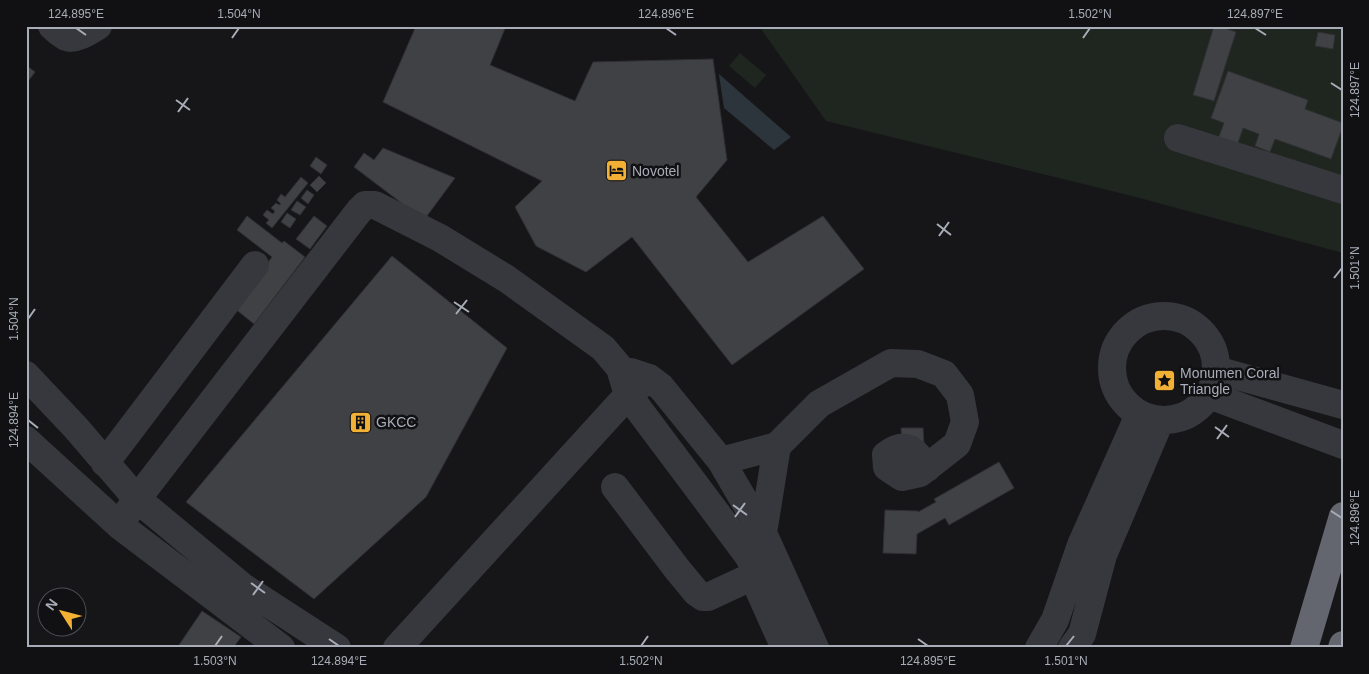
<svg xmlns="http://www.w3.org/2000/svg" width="1369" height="674" viewBox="0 0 1369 674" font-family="Arial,sans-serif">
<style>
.green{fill:#1e261f}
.water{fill:#2c353c}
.building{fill:#404145;stroke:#303034}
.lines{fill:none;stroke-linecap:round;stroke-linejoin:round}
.minor{stroke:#37383d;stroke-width:28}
.highway{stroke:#63666e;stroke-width:28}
.ticks{fill:none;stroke:#a8adb8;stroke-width:2}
.labels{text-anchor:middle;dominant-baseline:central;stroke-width:5;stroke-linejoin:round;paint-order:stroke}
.poi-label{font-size:14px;fill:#a8adb8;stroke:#111113;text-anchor:start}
.neatline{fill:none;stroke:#a8adb8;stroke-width:2}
.ticks-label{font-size:12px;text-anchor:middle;fill:#a8adb8}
</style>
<rect width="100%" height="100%" fill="#161618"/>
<path class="green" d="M759,26H1343V253L1132,196L826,121Z
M740,53L766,75L755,88L729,66Z"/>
<path class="water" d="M719,75V74L791,137L774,150L724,108Z"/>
<path class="building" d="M416,26H506L490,65L575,101L593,62L713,59L727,160L696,197L748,262L823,216L864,269L732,365L632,237L586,272L536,246L515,207L542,181L383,102Z
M1214,26H1219L1236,32L1214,101L1193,95Z
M1318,32L1335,35L1333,49L1315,46Z
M26,65L35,72L26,84Z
M1228,71L1308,100L1305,109L1343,123V126L1331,159L1275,139L1270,152L1255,146L1259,134L1243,128L1237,146L1218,139L1224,123L1211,118Z
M383,148L455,178L424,220L354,167L364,153L374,160Z
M316,157L327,165L321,174L310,166Z
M319,176L326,183L317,192L310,185Z
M301,177L308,183L272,228L266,223L269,220L263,215L267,210L273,214L275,211L271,208L276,203L279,205L281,204L277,200L281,194L285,197Z
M307,190L314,195L308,204L301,198Z
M297,201L306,207L300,215L291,210Z
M287,213L296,219L290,228L281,222Z
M247,216L282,243L284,241L305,257L254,324L233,307L272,257L237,230Z
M314,216L327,226L310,249L296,239Z
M392,256L507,348L426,497L314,599L186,502Z
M901,428H923L924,445H902Z
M999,462L1014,488L949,525L945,518L917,534L916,554L883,553L885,510L918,511V512L936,502L934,499Z
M202,611L241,637L233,648H177Z"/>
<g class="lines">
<path class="minor" d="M52,26C56,30 61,34 66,37C75,41 89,31 98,26
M1178,138L1343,190
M1112 368a52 52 0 1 1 104 0a52 52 0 1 1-104 0Z
M1216,370L1343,405
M631,372L649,378L661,387L721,461L763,533L815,648
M26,375L76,428L137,499L243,587L337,648
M1209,395L1343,445
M26,440L119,525L281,648
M721,461L777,446L819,404L891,363L918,364L944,374L960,395L965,422L957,444L920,473L902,477L887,467L886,455C906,439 915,451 927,468
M105,463L255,265
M615,487L677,569L696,592L703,597H708L755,575
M119,525L137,499L359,211L365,205H375L440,238L507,279L603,348L620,368L628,395L750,558L759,590L785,648
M760,539L763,533L777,446
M397,648L628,395L649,378
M1039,648L1055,620L1081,545L1139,415
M1072,648L1082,634L1103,555L1160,421"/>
<path class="highway" d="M1304,648L1343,516
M1342,648L1343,645"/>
</g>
<path class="ticks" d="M76,28L86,35M666,28L676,35M1255,28L1266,35M232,38L239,28M1083,38L1090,28M1331,83L1342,90M176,100L190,110M178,112L188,98M937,224L951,235M939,236L949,222M1334,278L1342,268M454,302L469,312M456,314L467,300M28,319L35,309M28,420L38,428M1215,427L1229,437M1217,439L1227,425M733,505L747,515M1331,511L1342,518M735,517L745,503M251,583L265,593M253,595L263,581M329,639L339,646M918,639L928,646M215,646L222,636M641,646L648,636M1066,646L1074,636"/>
<defs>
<symbol id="hotel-square" viewBox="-11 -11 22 22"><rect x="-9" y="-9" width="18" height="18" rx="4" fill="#f2b134" stroke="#111113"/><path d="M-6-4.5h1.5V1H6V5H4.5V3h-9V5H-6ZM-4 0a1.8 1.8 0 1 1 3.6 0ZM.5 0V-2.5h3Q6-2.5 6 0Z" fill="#111"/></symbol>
<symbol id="sight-square" viewBox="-11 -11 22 22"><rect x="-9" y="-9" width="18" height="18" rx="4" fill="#f2b134" stroke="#111113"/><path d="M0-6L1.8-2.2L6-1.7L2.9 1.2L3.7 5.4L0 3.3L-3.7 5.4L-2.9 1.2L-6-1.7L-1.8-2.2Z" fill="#111"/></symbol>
<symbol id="building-square" viewBox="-11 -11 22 22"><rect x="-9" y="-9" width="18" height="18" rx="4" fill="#f2b134" stroke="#111113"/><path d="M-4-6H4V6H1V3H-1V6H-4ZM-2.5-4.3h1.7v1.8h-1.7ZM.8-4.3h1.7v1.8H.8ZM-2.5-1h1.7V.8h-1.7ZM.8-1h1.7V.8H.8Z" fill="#111"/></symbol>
</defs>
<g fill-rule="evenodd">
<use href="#hotel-square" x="604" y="158" width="25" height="25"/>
<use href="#sight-square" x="1152" y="368" width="25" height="25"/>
<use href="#building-square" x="348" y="410" width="25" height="25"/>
</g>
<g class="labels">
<g class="poi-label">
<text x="632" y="171">Novotel</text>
<text x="1180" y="373">Monumen Coral<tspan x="1180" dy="16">Triangle</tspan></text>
<text x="376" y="422">GKCC</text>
</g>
</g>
<rect width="1369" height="674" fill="none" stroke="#111113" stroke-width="55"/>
<g transform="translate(62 612) rotate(306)"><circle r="24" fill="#111113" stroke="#4d4f55"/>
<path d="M0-4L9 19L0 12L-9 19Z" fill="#f2b134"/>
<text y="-8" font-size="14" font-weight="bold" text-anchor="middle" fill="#a8adb8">N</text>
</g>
<rect x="28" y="28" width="1314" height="618" class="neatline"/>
<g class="ticks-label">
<text x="76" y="18">124.895°E</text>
<text x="239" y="18">1.504°N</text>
<text x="666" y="18">124.896°E</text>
<text x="1090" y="18">1.502°N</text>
<text x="1255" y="18">124.897°E</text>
<text transform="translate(1355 90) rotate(-90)" y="4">124.897°E</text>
<text transform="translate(1355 268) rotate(-90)" y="4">1.501°N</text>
<text transform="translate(14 319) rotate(-90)" y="4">1.504°N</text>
<text transform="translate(14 420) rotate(-90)" y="4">124.894°E</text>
<text transform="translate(1355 518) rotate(-90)" y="4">124.896°E</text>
<text x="215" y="665">1.503°N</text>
<text x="339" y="665">124.894°E</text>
<text x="641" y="665">1.502°N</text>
<text x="928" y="665">124.895°E</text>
<text x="1066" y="665">1.501°N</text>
</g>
</svg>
